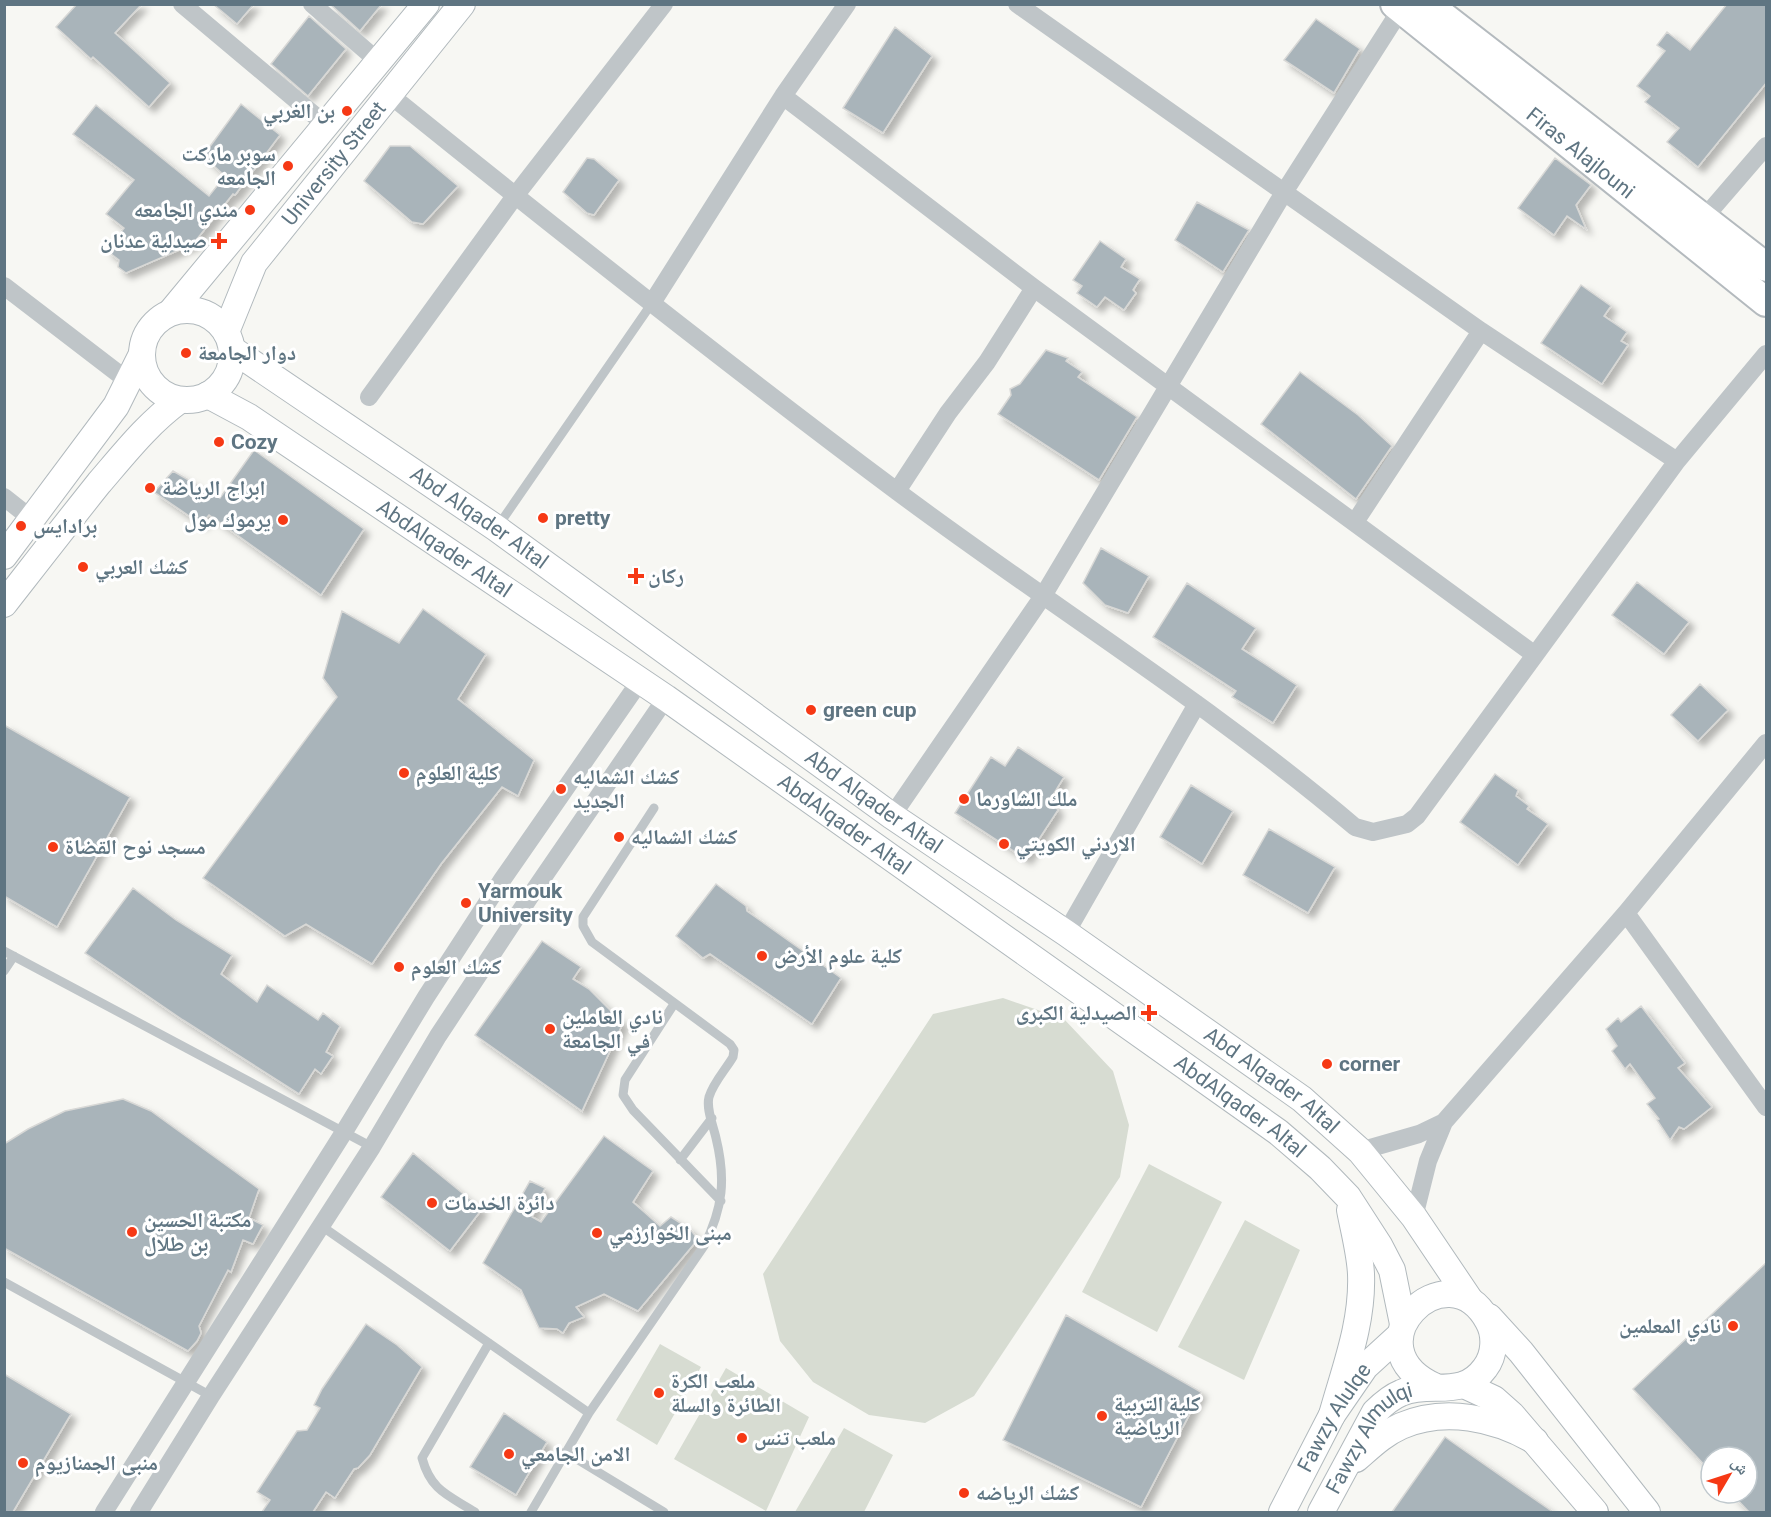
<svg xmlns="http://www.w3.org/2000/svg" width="1771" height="1517" viewBox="0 0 1771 1517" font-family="Roboto,'Noto Naskh Arabic',sans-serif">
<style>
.green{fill:#d7dcd2}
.building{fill:#a9b4ba;stroke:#d8d8d6;stroke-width:1.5;filter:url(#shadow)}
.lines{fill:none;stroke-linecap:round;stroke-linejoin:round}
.secondary-casing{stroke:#b1b9bd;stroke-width:28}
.primary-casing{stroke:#b4babe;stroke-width:32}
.lane{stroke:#bfc5c8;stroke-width:9}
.street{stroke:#bfc5c8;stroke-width:18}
.secondary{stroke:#fff;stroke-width:26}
.primary{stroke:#fff;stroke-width:28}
.poi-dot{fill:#f63915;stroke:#fff;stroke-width:2}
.labels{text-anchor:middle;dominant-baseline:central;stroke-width:6;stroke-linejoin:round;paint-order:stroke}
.poi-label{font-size:21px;font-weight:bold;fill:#5f7582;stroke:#fff;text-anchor:start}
.street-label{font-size:21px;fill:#5f7582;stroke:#fff}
</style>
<defs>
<filter id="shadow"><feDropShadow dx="5.5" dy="5.5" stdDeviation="3" flood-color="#0004"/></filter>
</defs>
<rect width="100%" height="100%" fill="#f7f7f3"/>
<path class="green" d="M1003,998L1064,1019L1113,1071L1129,1125L1120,1177L974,1396L925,1423L869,1415L813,1382L780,1341L763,1274L933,1014Z
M1149,1164L1222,1202L1157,1332L1082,1292Z
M1245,1220L1300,1250L1244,1380L1178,1347Z
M660,1344L701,1367L657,1445L616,1420Z
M726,1368L809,1417L766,1511L674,1459Z
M844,1428L893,1455L864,1512H795Z"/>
<path class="building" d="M77,4H142L115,33L170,83L149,107L93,57L91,59L56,27Z
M213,4H254L237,24Z
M330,4H382L360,31Z
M1727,4H1767V82L1698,167L1667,142L1679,128L1645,102L1650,96L1637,86L1665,51L1657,45L1667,32L1690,50Z
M309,16L346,49L308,96L271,64Z
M1316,19L1360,49L1334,93L1284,60Z
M895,27L932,56L883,133L843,108Z
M241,104L280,135L235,195L233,194L193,244L126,273L118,267L119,260L106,250L124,228L106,214L134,180L73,134L96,105L209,196L225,176L203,156Z
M390,146H410L458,186L423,224L412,222L364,181Z
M587,158L594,159L619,180L594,215L587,213L563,192Z
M1555,158L1591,185L1576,205L1586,229L1567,216L1554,235L1518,208Z
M1197,202L1249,230L1223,272L1175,240Z
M1100,241L1126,259L1121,267L1140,279L1133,290L1136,293L1124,310L1105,297L1097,307L1077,293L1082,286L1073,280Z
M1581,285L1611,306L1604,316L1627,332L1621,341L1628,345L1602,384L1541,343Z
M1046,350L1068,358L1066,361L1082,372L1078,377L1137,417L1099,480L998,414L1011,395L1010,389L1020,384Z
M1300,372L1358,415L1392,446L1356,499L1261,424Z
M254,450L364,529L321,595L209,515L201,524L154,492L173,471L220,498Z
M1101,548L1149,576L1128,613L1105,605L1083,583Z
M1637,582L1689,622L1664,654L1612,615Z
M1187,583L1256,628L1242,649L1297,685L1273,723L1232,697L1236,691L1153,637Z
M423,609L486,654L458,699L534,760L518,796L502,787L441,864L372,964L306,924L285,936L203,878L337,697L323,678L342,611L399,643Z
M1700,684L1728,710L1698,741L1671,715Z
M4,725L130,797L57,927L4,896Z
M1018,747L1064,777L1050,800L1058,810L1026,859L955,813L991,757L1005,766Z
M1495,774L1518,790L1516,796L1529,806L1527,809L1548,824L1518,865L1460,822Z
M1191,785L1233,811L1202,864L1160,837Z
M1269,829L1335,867L1308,913L1243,875Z
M716,884L746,906L747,911L841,978L812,1024L710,954L703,958L676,936Z
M133,888L176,920L232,955L221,974L257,1002L267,985L318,1020L323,1013L340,1026L326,1052L333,1056L321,1074L315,1069L299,1094L183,1020L85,953Z
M542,941L581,967L573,979L589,989L623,1023L582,1111L475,1035Z
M1641,1006L1685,1063L1678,1068L1712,1107L1684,1129L1679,1127L1670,1140L1657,1120L1659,1119L1647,1104L1655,1098L1630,1064L1625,1069L1612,1051L1617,1046L1606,1029L1618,1018L1621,1022Z
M123,1099L151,1111L259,1189L249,1218L263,1225L253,1244L243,1240L231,1272L228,1270L199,1326L201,1333L197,1341L188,1351L4,1248V1144L28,1129L65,1111Z
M604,1136L653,1171L633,1202L660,1226L671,1217L690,1229L697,1238L694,1244L638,1311L604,1294L576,1307L584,1317L569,1323L563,1333L557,1329L539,1328L521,1290L483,1263L530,1181L545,1188L532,1217L541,1222Z
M413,1153L482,1209L450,1251L381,1197Z
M1767,1262V1512H1749L1731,1493H1747V1457H1711V1472L1633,1389Z
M1066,1315L1201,1392L1141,1507L1003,1440Z
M366,1324L397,1345L422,1367L370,1455L358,1468L354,1469L335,1498L326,1492L313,1512H262L270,1500L257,1492L297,1431L307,1430L320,1408L314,1405L322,1389Z
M4,1374L71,1414L13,1512H4Z
M504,1413L547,1442L516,1495L470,1467Z
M1445,1437L1553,1512H1392Z"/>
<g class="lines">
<defs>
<g id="secondary">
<circle cx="187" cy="355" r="45"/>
<path d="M171,312L426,4"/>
<path id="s1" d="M226,332L254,263L462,4"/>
<path id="s2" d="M233,350L496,528L892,816L1066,933L1302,1099L1360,1151L1414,1217L1470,1300"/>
<path id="s3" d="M208,395L249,417L666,698L1278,1132L1320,1168L1348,1197L1379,1245L1392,1270L1403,1324"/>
<path d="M4,556L116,406L141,356"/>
<path d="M4,604C36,563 67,523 99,483C124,454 148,423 180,400"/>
<path d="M1489,1317L1521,1352L1647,1512"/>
<path d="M1464,1385L1494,1399L1512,1415L1595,1512"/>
<path d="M1332,1415C1345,1368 1363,1323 1361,1274C1360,1253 1354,1231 1350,1210"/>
<path d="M1356,1459C1370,1447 1383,1434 1401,1426C1445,1407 1495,1418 1535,1441"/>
<path id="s4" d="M1282,1512L1332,1415L1365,1367L1400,1335"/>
<path id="s5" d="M1321,1512L1375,1412C1383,1404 1391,1397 1401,1393C1431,1380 1462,1400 1485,1368C1495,1355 1496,1335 1488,1321C1447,1246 1346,1347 1436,1387"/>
</g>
<g id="primary">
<path id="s6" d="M1395,4L1766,302"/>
<path d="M1427,4L1766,267"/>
</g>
</defs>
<use href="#secondary" class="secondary-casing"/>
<use href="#primary" class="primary-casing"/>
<path class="lane" d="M498,526L652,303
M4,951L372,1147
M4,971L14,956
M674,1004L625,1080L623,1095L633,1110L721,1201
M680,1160L712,1118
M320,1225L589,1413
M4,1282L211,1396
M565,1452L664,1512
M475,1512C448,1495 431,1491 422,1458L489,1343
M531,1512L589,1413L704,1246C723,1208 726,1179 716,1138C713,1125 706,1109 709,1097C713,1083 726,1069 733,1057L734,1050L730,1044L592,942L583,926V917L654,808"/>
<path class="street" d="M182,4L326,125
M312,4L379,62
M1017,4L1481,331L1677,461
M390,95C556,229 723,361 894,489C1046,603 1209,703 1355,827L1373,832L1407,824L1417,816L1677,461L1766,354
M783,96L1034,288L1535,655
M1704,218L1766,146
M4,286L128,381
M652,303L783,96L847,4
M369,397L515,196L664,4
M897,491L948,413L987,362L1034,288
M4,497L33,520
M1355,522L1481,331
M892,816L1043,596L1283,194L1401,9
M1626,913L1766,1107
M1066,933L1197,704
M1360,1151L1419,1134L1444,1122
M1414,1217L1428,1161L1444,1122L1626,913L1766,743
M104,1512L344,1132L426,997L502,880L640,681
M139,1512L211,1396L372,1147L438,1036L529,898L666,698"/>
<use href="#secondary" class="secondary"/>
<use href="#primary" class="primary"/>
</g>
<g class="poi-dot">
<circle cx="347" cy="111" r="6"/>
<circle cx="288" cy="166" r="6"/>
<circle cx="250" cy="210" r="6"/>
<path d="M216 232h6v6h6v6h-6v6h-6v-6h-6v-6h6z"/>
<circle cx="186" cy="353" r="6"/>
<circle cx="219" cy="442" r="6"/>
<circle cx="150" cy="488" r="6"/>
<circle cx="543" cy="518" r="6"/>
<circle cx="283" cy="520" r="6"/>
<circle cx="21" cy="526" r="6"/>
<circle cx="83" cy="567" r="6"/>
<path d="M633 567h6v6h6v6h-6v6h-6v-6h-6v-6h6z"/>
<circle cx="811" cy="710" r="6"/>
<circle cx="404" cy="773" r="6"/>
<circle cx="561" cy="789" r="6"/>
<circle cx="964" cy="799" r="6"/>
<circle cx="619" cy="837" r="6"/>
<circle cx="1004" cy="844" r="6"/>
<circle cx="53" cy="847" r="6"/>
<circle cx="466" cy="903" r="6"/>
<circle cx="762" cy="956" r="6"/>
<circle cx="399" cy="967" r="6"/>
<path d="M1146 1004h6v6h6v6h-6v6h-6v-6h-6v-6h6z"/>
<circle cx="550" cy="1029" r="6"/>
<circle cx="1327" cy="1064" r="6"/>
<circle cx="432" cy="1203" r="6"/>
<circle cx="132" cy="1232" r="6"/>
<circle cx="597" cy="1233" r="6"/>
<circle cx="1733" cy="1326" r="6"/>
<circle cx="659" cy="1393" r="6"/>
<circle cx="1102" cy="1416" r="6"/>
<circle cx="742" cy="1438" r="6"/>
<circle cx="509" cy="1454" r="6"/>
<circle cx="23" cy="1463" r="6"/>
<circle cx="964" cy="1493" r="6"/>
</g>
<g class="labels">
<g class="poi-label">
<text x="335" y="111" text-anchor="end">بن الغربي</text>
<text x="276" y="154" text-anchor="end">سوبر ماركت<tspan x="276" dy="24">الجامعه</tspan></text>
<text x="238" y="210" text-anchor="end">مندي الجامعه</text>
<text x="207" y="241" text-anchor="end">صيدلية عدنان</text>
<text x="198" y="353">دوار الجامعة</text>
<text x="231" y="442">Cozy</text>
<text x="162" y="488">ابراج الرياضة</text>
<text x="555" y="518">pretty</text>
<text x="271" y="520" text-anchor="end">يرموك مول</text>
<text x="33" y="526">برادايس</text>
<text x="95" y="567">كشك العربي</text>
<text x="648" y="576">ركان</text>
<text x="823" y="710">green cup</text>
<text x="416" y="773">كلية العلوم</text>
<text x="573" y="777">كشك الشماليه<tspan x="573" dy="24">الجديد</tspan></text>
<text x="976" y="799">ملك الشاورما</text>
<text x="631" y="837">كشك الشماليه</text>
<text x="1016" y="844">الاردني الكويتي</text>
<text x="65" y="847">مسجد نوح القضاة</text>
<text x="478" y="891">Yarmouk<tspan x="478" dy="24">University</tspan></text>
<text x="774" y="956">كلية علوم الأرض</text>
<text x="411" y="967">كشك العلوم</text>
<text x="1137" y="1013" text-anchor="end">الصيدلية الكبرى</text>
<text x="562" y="1017">نادي العاملين<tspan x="562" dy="24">في الجامعة</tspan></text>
<text x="1339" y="1064">corner</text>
<text x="444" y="1203">دائرة الخدمات</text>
<text x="144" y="1220">مكتبة الحسين<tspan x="144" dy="24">بن طلال</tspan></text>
<text x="609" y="1233">مبنى الخوارزمي</text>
<text x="1721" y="1326" text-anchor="end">نادي المعلمين</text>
<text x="671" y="1381">ملعب الكرة<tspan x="671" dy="24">الطائرة والسلة</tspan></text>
<text x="1114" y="1404">كلية التربية<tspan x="1114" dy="24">الرياضية</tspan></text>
<text x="754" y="1438">ملعب تنس</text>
<text x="521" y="1454">الامن الجامعي</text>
<text x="35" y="1463">منبى الجمنازيوم</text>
<text x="976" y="1493">كشك الرياضه</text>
</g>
<g class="street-label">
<text stroke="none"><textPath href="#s6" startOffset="238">Firas Alajlouni</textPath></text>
<text stroke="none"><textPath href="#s1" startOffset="202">University Street</textPath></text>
<text stroke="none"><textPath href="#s2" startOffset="298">Abd Alqader Altal</textPath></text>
<text stroke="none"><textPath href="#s3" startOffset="282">AbdAlqader Altal</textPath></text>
<text stroke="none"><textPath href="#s2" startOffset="784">Abd Alqader Altal</textPath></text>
<text stroke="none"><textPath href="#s3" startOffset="768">AbdAlqader Altal</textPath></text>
<text stroke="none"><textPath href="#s2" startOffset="1270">Abd Alqader Altal</textPath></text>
<text stroke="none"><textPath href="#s3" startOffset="1254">AbdAlqader Altal</textPath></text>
<text stroke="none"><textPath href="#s4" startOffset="108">Fawzy Alulqe</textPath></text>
<text stroke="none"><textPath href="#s5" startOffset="90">Fawzy Almulqi</textPath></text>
</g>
</g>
<rect width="1771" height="1517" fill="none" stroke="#5f7582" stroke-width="12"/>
<g transform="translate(1729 1475) rotate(51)"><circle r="28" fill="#ffffff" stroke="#bfc8cd" stroke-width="1.5"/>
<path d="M0-4.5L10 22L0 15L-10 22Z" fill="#f63915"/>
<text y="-9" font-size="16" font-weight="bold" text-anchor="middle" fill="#5f7582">ش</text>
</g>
</svg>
